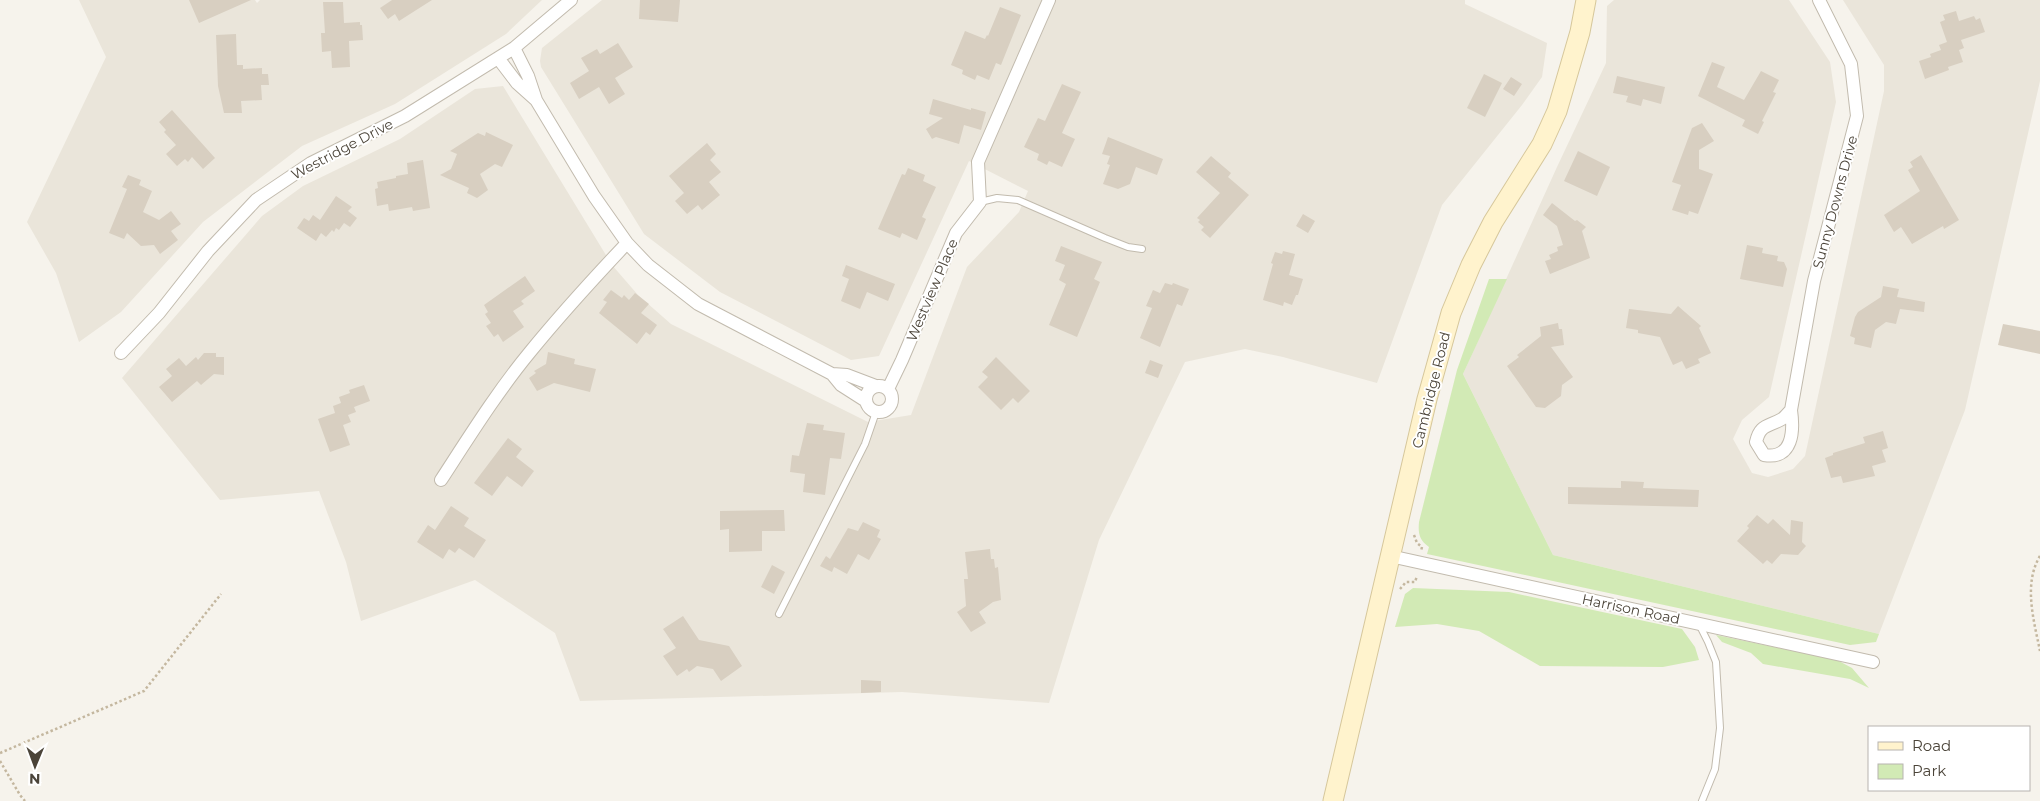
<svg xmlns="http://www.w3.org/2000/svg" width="2040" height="801" viewBox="0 0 2040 801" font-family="Montserrat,sans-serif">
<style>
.residential{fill:#eae5da}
.green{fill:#d2eab5}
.building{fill:#d8cfc1}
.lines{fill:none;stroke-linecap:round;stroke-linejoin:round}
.lane-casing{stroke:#c2bbae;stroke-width:8}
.street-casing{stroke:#c2bbae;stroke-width:14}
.secondary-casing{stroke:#d6c79b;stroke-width:21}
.path{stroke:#c4b79f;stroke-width:2.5;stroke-dasharray:2.5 2.5;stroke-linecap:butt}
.lane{stroke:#fff;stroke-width:6}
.street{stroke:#fff;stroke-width:12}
.secondary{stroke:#fff3cd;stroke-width:19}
.labels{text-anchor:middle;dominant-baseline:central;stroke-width:4;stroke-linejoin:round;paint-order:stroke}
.street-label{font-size:14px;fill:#4b4439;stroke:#fff}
</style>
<rect width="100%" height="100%" fill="#f6f3ec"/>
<path class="residential" d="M79,0H255L257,3L260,0H542L506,34L395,104L302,146L203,222L121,312L79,342L56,273L27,222L106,57Z
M602,0H1465V4L1547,43L1542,77L1522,105L1442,205L1377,383L1283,357L1245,349L1185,362L1099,540L1049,703L902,692L580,701L555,633L475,580L361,621L346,562L319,491L220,500L122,378L262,216L303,186L400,139L475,89L503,86L612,265L638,295L671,324L868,422L911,415L967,267L1019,212L1028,191L969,161L879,356L851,360L720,292L644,234L541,67L540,61L542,48Z
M1614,0H1789L1830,62L1836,102L1769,397L1742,420L1733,439L1752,473L1768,477L1793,469L1805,456L1884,91V65L1843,0H2040V81L1965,410L1879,634L1553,555L1463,374L1557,167L1606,63L1607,6Z"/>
<path class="green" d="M1489,279H1507L1463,374L1553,555L1879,634L1876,642L1850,645L1427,554L1429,547C1419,540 1418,533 1419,522L1457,370Z
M1413,588L1509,592L1682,629L1695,647L1699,660L1663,667L1540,666L1479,631L1437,624L1395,627L1405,594Z
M1716,635L1837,660L1852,668L1869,688L1850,679L1763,664L1751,653L1722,642Z"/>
<path class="building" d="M189,0H251L199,23Z
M392,0H432L399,21L395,14L388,19L380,8Z
M640,0H680L678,22L639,19Z
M323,2H343L344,23L360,22V25H362L363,40L349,41L350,67L332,68L331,51L322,52L321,33H325Z
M1000,7L1021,15L1001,65L996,63L989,80L977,75L975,80L962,74L963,70L951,65L965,31L985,39L987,35L988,36Z
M1956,11L1959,21L1974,16L1976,20L1980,18L1985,32L1961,40L1964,48L1959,50L1963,62L1948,67L1949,70L1925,79L1919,61L1931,57L1930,54L1941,50L1939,45L1947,42L1940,22L1945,20L1943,15Z
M236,34L237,65H243V69L262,68V74H268L269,85H261L262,100L241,101L242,113H224L218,86L216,35Z
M618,43L633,67L615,78L625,94L609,104L599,87L579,99L570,83L589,71L581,58L597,49L600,54Z
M1712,62L1725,67L1717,87L1744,100L1761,71L1779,80L1773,92L1776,93L1762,121L1764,122L1758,134L1742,126L1745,120L1698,96Z
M1484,74L1502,83L1485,117L1467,108Z
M1617,76L1665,87L1661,104L1643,99L1641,106L1626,102L1628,96L1613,93Z
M1511,77L1522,84L1514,96L1503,89Z
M1062,84L1081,92L1062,133L1075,139L1062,167L1049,161L1047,165L1037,160L1039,154L1024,147L1038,118L1045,121Z
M933,99L971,110V108L986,112L981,130L964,125L959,144L936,137L932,139L926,129L943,118L929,114Z
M172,110L215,158L203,169L192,157L188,162L185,159L177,166L166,154L176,145L164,132L166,130L159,122Z
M1702,123L1714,141L1699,150V169L1713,174L1698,214L1689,211L1688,215L1672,210L1681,185L1672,182L1692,128Z
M486,132L513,145L502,167L495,164L480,174L488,190L477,198L467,193L469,188L440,175L451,169L457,154L450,151L478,133L485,136Z
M1108,137L1163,159L1157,175L1136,167L1130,184L1118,189L1103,184L1110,165L1107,164L1110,156L1102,154Z
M707,143L716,154L710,160L721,172L709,182L720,195L702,210L698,205L687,214L675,201L684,193L669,176Z
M1578,151L1610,167L1597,196L1564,181Z
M1921,155L1959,220L1944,229L1943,226L1912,244L1901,227L1894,232L1884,215L1920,191L1908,170L1913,167L1910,162Z
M1211,156L1231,173L1228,177L1249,195L1210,238L1201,230L1204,227L1198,222L1200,220L1197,218L1220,193L1196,172Z
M423,160L430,208L413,211L412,207L389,211L388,204L377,206L375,189L378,188L377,182L396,178V176L408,174L407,163Z
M908,168L925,175L923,181L936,187L922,217L926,219L917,240L902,233L900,238L878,229L902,174L905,175Z
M128,175L141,180L139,185L152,191L143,212L159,220L171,211L181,224L171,231L178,240L160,254L154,245L141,246L127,233L124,239L109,233L127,189L122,187Z
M336,196L352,207L348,211L357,218L350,227L344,223L339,230L336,228L334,232L332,230L326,237L321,233L316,241L297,228L304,218L309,221L313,215L320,220Z
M1552,203L1575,221L1577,220L1586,227L1582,231L1590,258L1550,274L1545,261L1551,259L1549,255L1558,251L1557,247L1563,245L1557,226L1543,215Z
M1303,214L1315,221L1308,233L1296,226Z
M1747,245L1763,248L1762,253L1778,256L1777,261L1784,262L1787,269L1783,287L1740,279Z
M1061,246L1102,262L1094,279L1100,282L1077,337L1049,325L1066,284L1059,280L1065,265L1055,261Z
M1283,251L1295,254L1289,275L1303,279L1298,295H1296L1292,305L1284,302L1283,306L1263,300L1273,264L1271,263L1275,252L1282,254Z
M846,265L895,284L888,301L867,292L860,309L841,301L849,279L842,276Z
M525,276L535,291L521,301L524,304L513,311L524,327L503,342L498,334L494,337L486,326L491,323L485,314L488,312L484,305Z
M1165,283L1172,285L1173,283L1189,289L1182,306L1177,304L1160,347L1140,338L1152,308L1146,306L1153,290L1160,293Z
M1883,286L1899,289L1897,297L1925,302L1924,312L1900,309L1896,324L1886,322L1875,330L1871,348L1854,344L1855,338L1850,336L1855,317L1858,312L1881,297Z
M611,290L622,298L624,295L629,300L635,293L649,304L641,313L657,325L650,335L646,332L637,344L599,313L607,302L603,300Z
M1678,306L1701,326L1699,328L1711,353L1698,359L1700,363L1686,369L1682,361L1673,365L1660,337L1638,333V330L1626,328L1629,309L1671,314Z
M1558,323L1559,329H1562L1564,345L1551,347L1573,377L1562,385L1561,396L1545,408L1536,407L1507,366L1519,357L1517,355L1541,336L1540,327Z
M2003,324L2040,331V354L1998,345Z
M548,352L575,359L574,364L596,369L590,392L554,383L537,391L529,378L536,373L534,371L546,364Z
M204,353H216V357H224V375L214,374L201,385L197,381L172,402L159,387L172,376L166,369L179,358L186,366L196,357L198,360Z
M996,357L1030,391L1018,403L1013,398L1001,410L978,387L988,377L982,372Z
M1150,360L1163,365L1158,378L1145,373Z
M364,385L370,401L354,407L356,412L348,415L351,422L343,425L350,445L330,452L318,419L335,413L333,406L341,403L339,397L350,393L349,390Z
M807,423L824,425L823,430L845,433L841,459L830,458L825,495L803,492L805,474L790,472L792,455L799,456Z
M1883,431L1888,448L1882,450L1886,462L1872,466L1875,476L1843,483L1841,476L1831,478L1825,458L1833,455V453L1865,443L1863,437Z
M508,438L522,449L516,457L534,471L522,487L507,476L492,496L474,483Z
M1621,481L1644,482L1643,488L1699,490L1698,507L1568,504V487L1621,488Z
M451,506L469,518L464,526L486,540L474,558L459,548L455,553L449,549L443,559L417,542L428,525L435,530Z
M784,510L785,531H762V551L729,552V529L720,530V511Z
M1757,515L1768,524L1773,519L1790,535L1791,520L1803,522L1802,542L1806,546L1798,555L1781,554L1772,564L1767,560L1763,564L1737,541L1749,528L1747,526Z
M863,522L880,530L877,537L881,539L869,560L858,554L847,574L834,567L832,572L820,566L826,556L830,559L848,528L858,531Z
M990,549L991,559H994L995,568L998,567L1001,600L993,602L979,612L986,623L971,632L957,612L966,606L964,579H968L965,552Z
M772,565L785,572L774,594L761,587Z
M683,616L699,640L729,646L742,666L721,681L713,669L697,666L689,672L687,669L677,676L663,656L676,648L663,629Z
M861,680L881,681V692L861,693Z"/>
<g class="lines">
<defs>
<path id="lane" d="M980,202L997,198L1018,200L1105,238L1128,247L1142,249
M779,614L865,444L876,412
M1699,624L1708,642L1716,662L1720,728L1715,769L1702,801"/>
<path id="street" d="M514,48L528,76L536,100L594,196L627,243L648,265L698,304L832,374L841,385L866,401
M498,58L517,83L536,100
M121,353L159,313L208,251L256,200L311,163L405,116L514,48L571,0
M832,374L847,375L876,386
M866 399a13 13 0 1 1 26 0a13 13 0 1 1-26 0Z
M888,389L902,360L956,233L980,202L978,162L1049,0
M1791,410C1788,413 1785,417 1782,419C1768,427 1760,424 1756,442L1764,455C1793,460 1794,431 1791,410L1814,281L1857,116L1851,64L1819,0
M441,480C469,437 497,392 530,352C561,314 593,279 627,243
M1390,556L1873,662"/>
<path id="secondary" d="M1333,801L1427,399L1451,313L1471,265L1493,222L1542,144L1557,111L1580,32L1586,0"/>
</defs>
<use href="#lane" class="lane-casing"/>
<use href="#street" class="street-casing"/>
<use href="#secondary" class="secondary-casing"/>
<path class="path" d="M1414,535L1417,543L1422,547L1421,551
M2040,556C2023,584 2034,621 2040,651
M1400,589L1406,582H1415L1417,576
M0,753L144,691L221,594
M0,761L20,795L25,801"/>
<use href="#lane" class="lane"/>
<use href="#street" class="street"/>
<use href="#secondary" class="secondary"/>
</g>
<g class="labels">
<g class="street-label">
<text transform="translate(342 149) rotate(-28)">Westridge Drive</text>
<text transform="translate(1835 202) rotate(-75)">Sunny Downs Drive</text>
<text transform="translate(932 290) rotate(-67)">Westview Place</text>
<text transform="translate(1431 390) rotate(-76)">Cambridge Road</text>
<text transform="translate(1631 609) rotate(12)">Harrison Road</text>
</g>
</g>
<rect x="1868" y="726" width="162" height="65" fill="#ffffff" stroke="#b7b4b0"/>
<rect x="1878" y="742" width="25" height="8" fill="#fff3cd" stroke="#b7b4b0"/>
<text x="1912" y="751" font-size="15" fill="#4b4439">Road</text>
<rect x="1878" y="764" width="25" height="15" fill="#d2eab5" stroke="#b7b4b0"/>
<text x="1912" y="776" font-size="15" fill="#4b4439">Park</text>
<g transform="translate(35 766) rotate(181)" stroke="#ffffff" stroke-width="4" paint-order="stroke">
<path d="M0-4L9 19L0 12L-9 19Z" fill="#4b4439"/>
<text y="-8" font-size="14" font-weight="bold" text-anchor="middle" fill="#4b4439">N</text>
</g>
</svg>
